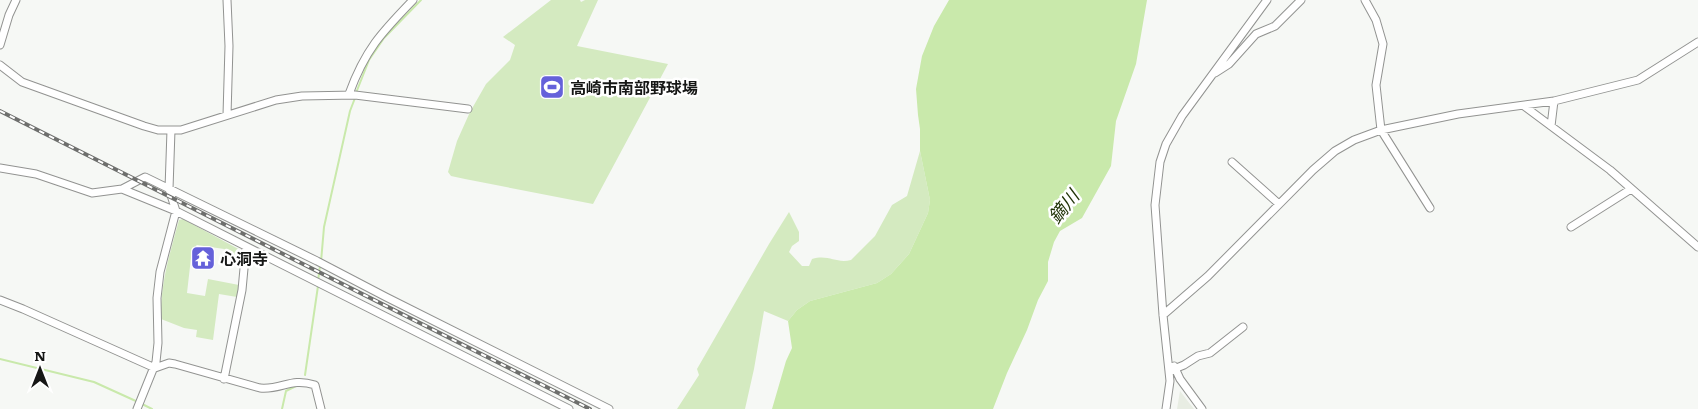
<svg xmlns="http://www.w3.org/2000/svg" width="1698" height="409" viewBox="0 0 1698 409" font-family="Literata,'Noto Sans JP',serif">
<style>
.built{fill:#e8ede3}
.green{fill:#d4eac0}
.water{fill:#c9e9ab}
.lines{fill:none;stroke-linecap:round;stroke-linejoin:round}
.stream{stroke:#c9e9ab;stroke-width:2}
.minor-casing{stroke:#929391;stroke-width:9}
.minor{stroke:#fff;stroke-width:7}
.rail-casing{stroke:#6e6f6d;stroke-width:4}
.rail{stroke:#fff;stroke-width:2;stroke-dasharray:5.5;stroke-linecap:butt}
.labels{text-anchor:middle;dominant-baseline:central;stroke-width:5;stroke-linejoin:round;paint-order:stroke}
.poi-label{font-size:16px;font-weight:bold;fill:#161716;stroke:#fff;text-anchor:start}
.water-label{font-size:18px;font-style:italic;fill:#213408;stroke:#fff}
</style>
<rect width="100%" height="100%" fill="#f6f8f5"/>
<path class="built" d="M1180,391L1190,404L1194,409H1177Z"/>
<path class="green" d="M551,0H580L581,2L585,0H598L577,46L668,64L593,204L465,179L451,176L448,172L457,141L470,112L486,84L510,60L515,45L503,37Z
M920,151L930,200L928,213L909,254L891,274L877,283L810,301L797,310L788,321L764,311L754,369L745,409H677L699,375L697,369L769,244L789,212L799,232V241L792,246L789,252L802,266H809L812,259C829,254 836,264 851,260L875,236L892,205L907,196Z
M183,219L244,252L243,257L236,258L223,254L224,249L197,245L192,249L187,293L205,296L208,279L239,285L237,297L219,294L213,340L196,337L197,330L184,328L161,319C160,284 170,253 179,220Z"/>
<path class="water" d="M949,0H1147L1136,64L1116,121L1111,166L1082,218L1060,231L1054,242L1048,262V281L1038,300L1027,330L1007,373L993,409H772L786,361L792,348L788,321L797,310L810,301L877,283L891,274L909,254L928,213L930,200L920,151V129L918,115L916,89L922,56L934,26Z"/>
<g class="lines">
<path class="stream" d="M356,93L369,60L384,38L421,0
M321,262L324,227L350,111L355,98
M318,281L320,266
M0,359L94,382L138,402
M305,375L318,286
M142,404L152,409
M282,409L286,391L298,385"/>
<defs>
<path id="minor" d="M227,0L229,46L227,115
M1365,0L1376,20L1383,44L1376,85L1381,130L1430,208
M0,45L9,15L16,0
M0,65L22,82L144,126L158,130H181L276,100L302,96L355,95L468,109
M1215,73L1229,64L1256,34L1275,26L1301,0
M349,94C365,50 381,33 413,0
M1524,106L1610,170L1698,247
M1551,126L1554,101
M1232,162L1279,204
M0,168L36,174L92,193L122,189L145,177L317,261L386,297L609,409
M122,189L176,211L569,409
M1571,227L1631,189
M0,300L23,309L155,368L169,363L175,364L260,388C283,390 290,377 315,385L321,409
M1163,315L1208,276L1313,170L1335,151L1354,140L1381,130L1458,114L1554,101L1638,80L1698,42
M1174,366L1180,379L1202,409
M1169,371L1184,365L1198,356L1210,353L1243,327
M224,379L242,290L246,247
M137,409L156,362L158,343L157,298L160,272L176,211L169,189L171,130
M1166,409L1170,381L1163,315L1155,205L1160,162L1166,144L1182,116L1267,0"/>
</defs>
<use href="#minor" class="minor-casing"/>
<use href="#minor" class="minor"/>
<defs>
<path id="rail" d="M0,111L590,409"/>
</defs>
<use href="#rail" class="rail-casing"/>
<use href="#rail" class="rail"/>
</g>
<defs>
<symbol id="stadium-square" viewBox="-11 -11 22 22"><rect x="-9" y="-9" width="18" height="18" rx="4" fill="#6561da" stroke="#fff"/><path d="M0-5a6.5 5 0 1 0 0 10a6.5 5 0 1 0 0-10ZM-3.5-1.8h7v3.6h-7Z" fill="#fff"/></symbol>
<symbol id="temple-square" viewBox="-11 -11 22 22"><rect x="-9" y="-9" width="18" height="18" rx="4" fill="#6561da" stroke="#fff"/><path d="M0-6L5-2H3V0L6.5 2.5H4V6H1.5V3h-3V6H-4V2.5H-6.5L-3 0V-2H-5Z" fill="#fff"/></symbol>
</defs>
<g fill-rule="evenodd">
<use href="#stadium-square" x="538" y="73" width="28" height="28"/>
<use href="#temple-square" x="189" y="244" width="28" height="28"/>
</g>
<g class="labels">
<g class="poi-label">
<text x="570" y="87">高崎市南部野球場</text>
<text x="220" y="258">心洞寺</text>
</g>
<g class="water-label">
<text transform="translate(1063 206) rotate(-51)">鏑川</text>
</g>
</g>
<g transform="translate(40 369)" stroke="#ffffff" stroke-width="4" paint-order="stroke">
<path d="M0-4L9 19L0 12L-9 19Z" fill="#161716"/>
<text y="-8" font-size="14" font-weight="bold" text-anchor="middle" fill="#161716">N</text>
</g>
</svg>
